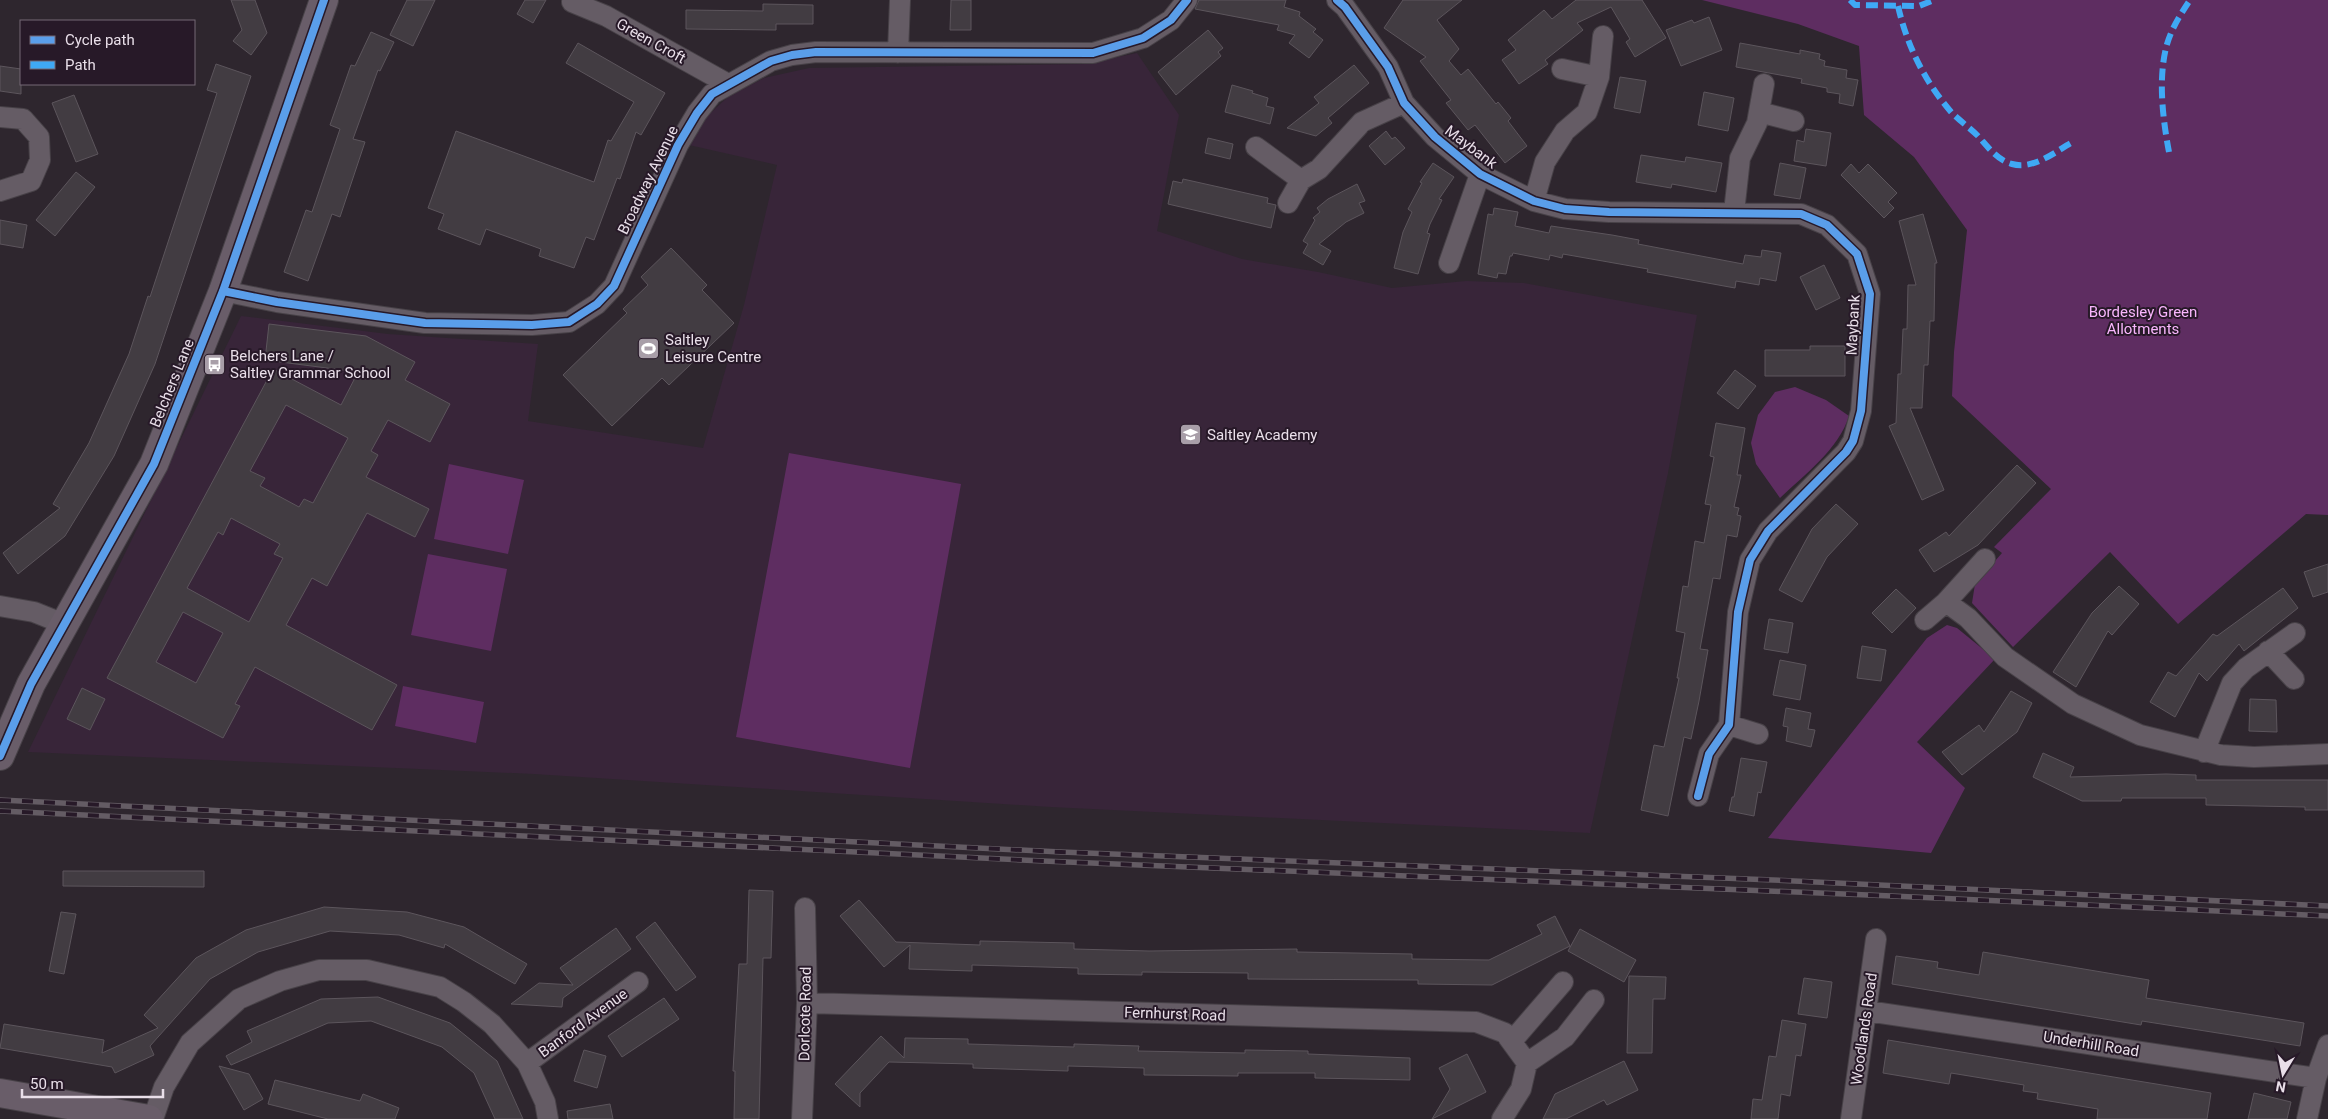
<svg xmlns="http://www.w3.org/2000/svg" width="2328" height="1119" viewBox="0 0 2328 1119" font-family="Roboto,sans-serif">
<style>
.built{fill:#382539}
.green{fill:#5e2d61}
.building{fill:#423c42;stroke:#5c555c;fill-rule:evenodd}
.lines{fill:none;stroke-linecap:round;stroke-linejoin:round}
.street-casing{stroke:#474147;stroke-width:22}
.secondary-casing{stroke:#474147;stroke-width:30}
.street{stroke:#655c65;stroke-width:20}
.secondary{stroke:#695d69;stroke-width:28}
.rail-casing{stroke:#645c64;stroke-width:5.5}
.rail{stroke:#271928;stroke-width:4;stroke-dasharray:11;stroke-linecap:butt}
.quiet{stroke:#3fa9f5;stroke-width:6;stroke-dasharray:12 6;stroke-linecap:butt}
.cycleway-casing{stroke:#271928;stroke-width:11}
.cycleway{stroke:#5a9eea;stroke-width:8}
.labels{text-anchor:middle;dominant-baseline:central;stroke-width:4;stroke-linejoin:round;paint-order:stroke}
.street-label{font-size:15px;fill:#e9dfe9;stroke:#271928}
.park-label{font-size:15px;fill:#f9b6fd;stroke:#271928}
.poi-label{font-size:15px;fill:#e9dfe9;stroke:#271928;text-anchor:start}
</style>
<rect width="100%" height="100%" fill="#2e262e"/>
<path class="built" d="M1137,53L1179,115L1157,231L1242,259L1318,272L1392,288L1466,281L1524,283L1697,315L1668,473L1590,833L1051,807L534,774L28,752L241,316L388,334L538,344L528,421L703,448L744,305L777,165L689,145L705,118L729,96L764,78L809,68L1084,64Z"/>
<path class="green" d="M1702,0H2328V515L2306,514L2178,624L2110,552L2013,647L1972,603L1975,584L2002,553L1994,547L2051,489L1952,396L1954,352L1967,230L1914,157L1864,115L1859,46L1798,24Z
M1795,387L1826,400L1849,416C1839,449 1804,475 1780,498L1756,464L1751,443L1758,415L1775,392Z
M789,453L961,484L910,768L736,737Z
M449,464L524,480L508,554L434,539Z
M428,554L507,569L491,651L411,635Z
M1947,625L1957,628L1995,659L1917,742L1965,788L1931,853L1768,838L1927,638Z
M403,686L484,702L476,743L395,726Z"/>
<path class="building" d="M231,0H255L267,33L251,55L233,41L242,30Z
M407,0H435L413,46L390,35Z
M525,0H546L533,23L517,14Z
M951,0H971V30H950Z
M1199,0H1286L1284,7L1300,12L1299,16L1316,29L1313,32L1323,40L1309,58L1289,43L1295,35L1277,30L1279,25L1195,9Z
M1403,0H1462L1437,20L1459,49L1449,61L1461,75L1468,69L1496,104L1498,102L1511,118L1508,121L1527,146L1505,163L1475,125L1468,130L1446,103L1451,100L1420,61L1426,57L1384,28Z
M1576,0H1642L1666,38L1635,57L1626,42L1630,39L1611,7L1577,23L1583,30L1545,60L1548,64L1519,84L1502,60L1516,50L1508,40L1544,10L1552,19Z
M763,4L813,5V24H776V30L686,29V10L763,11Z
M1709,17L1722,50L1681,66L1666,30L1692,20L1694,23Z
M1208,30L1223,48L1218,52L1221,56L1176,95L1158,72Z
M371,32L394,42L380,71L378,70L353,139L365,142L340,217L332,214L308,281L284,272L306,210L312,212L340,129L330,125L351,65L355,66Z
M578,43L665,93L641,135L636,132L620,179L617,178L594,240L586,237L574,268L539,256L541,249L486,229L480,245L438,229L444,214L428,208L456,131L594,182L608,140L611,141L634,102L566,63Z
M1740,43L1800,54V50L1820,54L1819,59L1825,61L1824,66L1847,70L1846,78L1858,80L1853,106L1839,103L1840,94L1827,92V88L1801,83L1802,79L1736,67Z
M216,64L251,76L155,364L114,456L65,536L18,574L3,553L60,508L53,504L89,443L129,354L148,296L150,297L217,93L207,90Z
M1354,65L1369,83L1328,118L1332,123L1316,136L1287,128L1319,103L1314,97Z
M0,66L21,69V94L0,91Z
M1620,77L1646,81L1640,113L1614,108Z
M1232,85L1253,91L1252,93L1268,98L1266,106L1274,108L1270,124L1225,112Z
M1704,92L1734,98L1728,131L1698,125Z
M74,95L98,154L76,162L52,103Z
M1806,129L1831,133L1826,166L1794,161L1797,140L1804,142Z
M1386,131L1392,139L1395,137L1405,148L1385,165L1369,146Z
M1208,138L1233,144L1230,159L1205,153Z
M1641,155L1685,162L1686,157L1722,163L1716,192L1672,184L1671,188L1636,182Z
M1433,163L1454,177L1439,199L1442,200L1430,224L1427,233L1430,234L1418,274L1394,268L1403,232L1412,212L1408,209L1422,183L1420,182Z
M1780,163L1806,168L1800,199L1774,195Z
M1851,164L1859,173L1868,164L1897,193L1888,202L1894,208L1884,218L1841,175Z
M76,172L95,187L55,236L36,220Z
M1183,179L1268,198L1267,203L1276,205L1271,228L1168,204L1173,181L1182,183Z
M1357,184L1365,201L1359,203L1364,213L1346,222L1319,244L1331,251L1323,265L1303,253L1308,244L1303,241L1315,220L1313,218L1320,212L1317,208L1328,199Z
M1494,208L1518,212L1515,226L1549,233L1551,226L1612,235L1639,240L1638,244L1743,264L1745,255L1761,257L1762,250L1781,253L1776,281L1760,278L1759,285L1736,281L1735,288L1647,272L1648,269L1563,254L1562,258L1550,255L1549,260L1513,253L1512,256H1510L1506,274L1498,273L1497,278L1478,274L1488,214L1493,215Z
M1923,214L1937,263H1935L1934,321H1930L1928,365H1924L1922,408H1910L1944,490L1922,500L1889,426L1896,423L1898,374H1901L1903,329H1907L1908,285H1916L1899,221Z
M0,220L27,225L23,248L0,244Z
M671,248L707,285L702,290L734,323L669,385L662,378L612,426L563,375L627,313L623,309L648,285L641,277Z
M1824,265L1840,298L1816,310L1800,277Z
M269,324L366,336L415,362L405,380L450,404L430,442L388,420L371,451L378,455L366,477L429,509L415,537L367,513L327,586L312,578L286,625L397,685L372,730L255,667L235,704L240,706L223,738L107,678L273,369L341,405L358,372L265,360ZM286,405L348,438L313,503L304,499L299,507L260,486L265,478L250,471ZM231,518L280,544L274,554L283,558L249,622L187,588L218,532L223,535ZM183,612L223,633L196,683L156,662Z
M1810,346H1845V376H1765V350H1810Z
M1735,370L1756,386L1738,409L1717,393Z
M1716,423L1745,428L1737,475H1741L1734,507L1739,508L1737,515L1741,516L1737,537L1727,535L1720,579L1713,578L1700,649L1708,650L1699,701L1691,739L1684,737L1668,816L1641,810L1654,745L1664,747L1679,678H1677L1685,633L1676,631L1683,586L1688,587L1695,541L1704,543L1711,505L1705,504L1714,457L1710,456Z
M2017,465L2036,483L1978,545L1934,572L1919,550L1946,532L1949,536Z
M1836,504L1858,524L1827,557L1802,602L1779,590L1812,529Z
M2328,564V592L2313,597L2304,572Z
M2119,586L2139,604L2112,635L2108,631L2076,687L2053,672L2092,613Z
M2283,588L2298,608L2244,651L2239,644L2207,681L2199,673L2175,717L2150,702L2168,672L2176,676L2213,634L2217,636Z
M1896,589L1916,608L1892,633L1872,613Z
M1769,619L1793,623L1788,653L1764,649Z
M1862,646L1886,650L1881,681L1857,678Z
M1780,660L1806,665L1800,700L1773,695Z
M82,688L105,699L90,730L67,719Z
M2011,691L2032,703L2017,732L1962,775L1942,752L1979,725L1984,732Z
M2250,699L2276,700L2277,732L2249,731Z
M1786,708L1811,713L1808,729L1815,730L1811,747L1786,741L1788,727L1783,726Z
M2043,753L2074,767L2070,777L2166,774L2196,775V780H2328V810H2305V807L2206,805V798H2122L2121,801H2082L2033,777Z
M1741,758L1767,762L1761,793L1758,792L1754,816L1729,811L1732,797H1734Z
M63,871H204V887L63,886Z
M749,890L773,891L771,958H763L759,1119H734L735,1071H733L739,964H747Z
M859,900L896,942L980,945V941L1074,943V949L1149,951L1297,949V952L1412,954V959L1489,960L1542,934L1537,925L1555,916L1570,946L1492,985L1418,984V980L1248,979V973L1142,972V975L1078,974V968L972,965V971L909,969L910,945L884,967L840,916Z
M324,907L407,912L464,927L527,964L515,984L445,944L444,948L399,935L330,931L258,952L210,979L150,1046L154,1055L115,1073L112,1067L0,1048L4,1024L104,1040L102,1053L158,1028L144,1015L196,958L246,930Z
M61,912L76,914L64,974L49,971Z
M655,922L696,977L676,991L636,937Z
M616,928L631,949L563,998L562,1007L511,1004L539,983L573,985L560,968Z
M1580,929L1636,960L1624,982L1568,951Z
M1983,952L2149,980L2146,998L2304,1023L2300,1046L2142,1021L2141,1025L1892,984L1896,956L1938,962L1937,968L1979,975Z
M1629,976L1666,977L1665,999H1653L1652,1053H1627Z
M1804,978L1832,982L1827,1018L1798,1014Z
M378,997L450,1023L497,1061L523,1119H495L474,1073L442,1047L371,1021L328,1023L231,1065L226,1056L252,1042L247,1031L321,999Z
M664,998L679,1019L622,1057L608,1036Z
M1782,1020L1806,1024L1801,1056L1796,1055L1790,1096L1781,1094L1778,1119H1751L1753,1099L1762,1100L1769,1056L1776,1057Z
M881,1036L904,1058L905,1038L968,1039V1044L1074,1047V1044L1139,1046L1138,1051L1245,1053V1050L1308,1051V1054L1410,1058V1080L1315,1078V1073H1238V1076L1144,1075V1068L1068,1066V1071L973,1068V1064L889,1062L860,1093V1107L835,1084Z
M1888,1040L2211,1093L2207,1119H2097L2098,1109L2037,1099L2038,1093L2023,1091L2024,1085L1951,1073L1949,1084L1883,1073Z
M584,1050L606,1056L597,1088L574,1081Z
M1467,1054L1486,1092L1432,1119L1450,1089L1439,1068Z
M1624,1061L1638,1090L1607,1105L1604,1100L1566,1119H1543L1555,1094Z
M219,1066L249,1074L263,1099L244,1110Z
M275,1080L360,1101L363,1094L399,1108L395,1119H328L268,1104Z
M2254,1093L2291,1102L2287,1119H2248Z
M610,1104L613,1119H568L567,1111Z"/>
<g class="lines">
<defs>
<path id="street" d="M1337,0L1345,7L1388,67L1404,103L1435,137L1480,174L1534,201L1565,209L1609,212L1801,214L1827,225L1857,254L1870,294L1861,411L1853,441L1846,452L1768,531L1750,560L1738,612L1729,725L1709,754L1698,796
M572,2L606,16L728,84
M898,53L900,0
M1562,69L1599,77
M1759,112L1794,121
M0,117L23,119L39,137L40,160L31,181L0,191
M1256,147L1301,180
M1534,201L1545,162L1565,131L1587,112L1599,77L1603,36
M1288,203L1301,180L1319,169L1362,122L1404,103
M1734,212L1740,158L1757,123L1764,84
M1449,263L1480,174
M223,291L277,302L425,323L532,325L569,322L597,304L614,286L678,145L697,113L712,94L771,61L792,55L816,52L1093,53L1143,38L1171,20L1187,0
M1946,602L1985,559
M0,606L34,612L64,624
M1925,620L1946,602L1968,618L2005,657L2073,704L2140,735L2221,755L2254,757L2328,754
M2268,651L2294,679
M1729,725L1758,734
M2204,752L2232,683L2246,668L2295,633
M807,1003L1476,1022L1505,1033L1527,1063
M1867,1011L2316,1078
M1512,1041L1563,982
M527,1063L638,982
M1527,1063L1565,1037L1594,1000
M153,1119L164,1087L190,1043L239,999L280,981L319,970H367L440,987L464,1002L492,1024L527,1063L545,1102L548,1119
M802,1119L807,1003L805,908
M1502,1119L1521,1089L1527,1063
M1851,1119L1876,939
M2307,1119L2316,1078L2328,1045"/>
<path id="secondary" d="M0,756L31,684L154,464L223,291L324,0
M0,1093L149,1119"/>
</defs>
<use href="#street" class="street-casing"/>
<use href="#secondary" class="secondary-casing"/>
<use href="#street" class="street"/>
<use href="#secondary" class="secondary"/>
<defs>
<path id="rail" d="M0,800L1061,852L1773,880L2328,906
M0,811L1043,861L1892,896L2328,916"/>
</defs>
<use href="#rail" class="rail-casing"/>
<use href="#rail" class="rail"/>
<path class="quiet" d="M1850,0L1855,5L1919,6L1934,0
M1898,6C1907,46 1925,82 1952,113C1960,121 1970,128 1978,136C1988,147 1997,160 2012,164C2033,170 2055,152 2071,143
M2169,152C2163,120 2158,81 2166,48C2170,31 2180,15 2190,0"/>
<defs>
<path id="cycleway" d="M1337,0L1345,7L1388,67L1404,103L1435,137L1480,174L1534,201L1565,209L1609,212L1801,214L1827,225L1857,254L1870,294L1861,411L1853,441L1846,452L1768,531L1750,560L1738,612L1729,725L1709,754L1698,796
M223,291L277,302L425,323L532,325L569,322L597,304L614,286L678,145L697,113L712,94L771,61L792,55L816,52L1093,53L1143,38L1171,20L1187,0
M0,756L31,684L154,464L223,291L324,0"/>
</defs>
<use href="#cycleway" class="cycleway-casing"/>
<use href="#cycleway" class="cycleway"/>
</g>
<defs>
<symbol id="stadium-square" viewBox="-11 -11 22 22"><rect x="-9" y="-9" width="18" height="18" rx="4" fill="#a89ea8" stroke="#271928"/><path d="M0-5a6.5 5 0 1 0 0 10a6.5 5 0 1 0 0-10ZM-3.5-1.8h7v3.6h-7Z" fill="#fff"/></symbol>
<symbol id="bus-square" viewBox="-11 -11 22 22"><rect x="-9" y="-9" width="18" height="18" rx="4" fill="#a89ea8" stroke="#271928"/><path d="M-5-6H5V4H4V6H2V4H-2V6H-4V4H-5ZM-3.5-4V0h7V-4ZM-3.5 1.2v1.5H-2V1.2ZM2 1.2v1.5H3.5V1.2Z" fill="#fff"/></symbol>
<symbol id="school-square" viewBox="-11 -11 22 22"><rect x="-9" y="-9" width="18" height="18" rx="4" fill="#a89ea8" stroke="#271928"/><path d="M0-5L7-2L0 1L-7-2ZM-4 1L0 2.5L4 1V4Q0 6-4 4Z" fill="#fff"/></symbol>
</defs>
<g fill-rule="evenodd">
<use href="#stadium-square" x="636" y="336" width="25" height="25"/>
<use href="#bus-square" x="202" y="352" width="25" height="25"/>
<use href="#school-square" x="1178" y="422" width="25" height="25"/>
</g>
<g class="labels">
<g class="street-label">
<text transform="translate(651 41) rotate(29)">Green Croft</text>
<text transform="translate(1471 147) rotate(37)">Maybank</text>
<text transform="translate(648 180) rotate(-64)">Broadway Avenue</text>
<text transform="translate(1853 325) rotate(-87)">Maybank</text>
<text transform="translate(172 383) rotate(-68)">Belchers Lane</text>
<text transform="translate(805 1014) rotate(-89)">Dorlcote Road</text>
<text transform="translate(1175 1014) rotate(2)">Fernhurst Road</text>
<text transform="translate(583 1023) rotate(-36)">Banford Avenue</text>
<text transform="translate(1864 1029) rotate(-82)">Woodlands Road</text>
<text transform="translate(2091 1044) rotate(9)">Underhill Road</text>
</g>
<g class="park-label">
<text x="2143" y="312">Bordesley Green<tspan x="2143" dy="17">Allotments</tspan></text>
</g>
<g class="poi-label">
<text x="665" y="340">Saltley<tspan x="665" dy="17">Leisure Centre</tspan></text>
<text x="230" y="356">Belchers Lane /<tspan x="230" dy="17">Saltley Grammar School</tspan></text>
<text x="1207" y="435">Saltley Academy</text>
</g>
</g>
<rect x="20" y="20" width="175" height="65" fill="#271928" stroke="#756875"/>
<rect x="30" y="36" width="25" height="8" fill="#5a9eea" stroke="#756875"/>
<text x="65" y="45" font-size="15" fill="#e9dfe9">Cycle path</text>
<rect x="30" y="61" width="25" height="8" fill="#3fa9f5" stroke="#756875"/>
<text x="65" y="70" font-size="15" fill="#e9dfe9">Path</text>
<g transform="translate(2283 1074) rotate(190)" stroke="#271928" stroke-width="4" paint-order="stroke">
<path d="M0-4L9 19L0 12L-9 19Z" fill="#e9dfe9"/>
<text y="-8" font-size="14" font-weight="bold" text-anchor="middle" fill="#e9dfe9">N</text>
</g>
<path d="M22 1089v8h141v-8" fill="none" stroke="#e9dfe9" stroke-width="2.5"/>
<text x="30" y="1089" font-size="15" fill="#e9dfe9" stroke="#271928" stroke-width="4" paint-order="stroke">50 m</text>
</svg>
